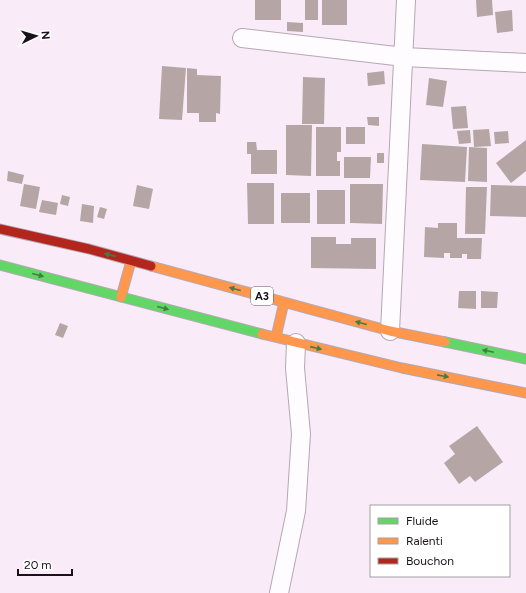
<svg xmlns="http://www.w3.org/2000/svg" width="526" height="593" viewBox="0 0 526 593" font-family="Figtree,sans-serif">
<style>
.building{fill:#b5a6a5}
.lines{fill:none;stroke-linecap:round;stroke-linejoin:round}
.street-casing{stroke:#b4a8b3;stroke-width:20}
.fast-casing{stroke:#b4a8b3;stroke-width:11}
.slow-casing{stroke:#b4a8b3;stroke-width:11}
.jam-casing{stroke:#b4a8b3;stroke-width:11}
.street{stroke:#fefcfe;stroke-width:18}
.fast{stroke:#63d668;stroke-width:9}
.slow{stroke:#ff974d;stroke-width:9}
.jam{stroke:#b3261e;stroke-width:9}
.oneway{fill:#427d44}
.labels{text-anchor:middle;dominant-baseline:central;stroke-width:3;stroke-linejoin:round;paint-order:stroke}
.shield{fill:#fff;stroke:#5e585e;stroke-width:1}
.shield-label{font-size:11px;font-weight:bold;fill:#191119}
</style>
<rect width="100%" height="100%" fill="#f9ebf8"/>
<path class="building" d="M255,0H281V20H255Z
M305,0H318V20H305Z
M322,0H347V25H322Z
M476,0H492L493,15L477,17Z
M512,10L513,31L497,33L495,12Z
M287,22L303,23V32L287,31Z
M162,66L186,68L182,120L159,119Z
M187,68L197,69V75L221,76L220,114L216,113V122H199V113H187Z
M384,71L385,84L368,86L367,73Z
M303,77L325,78L324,124H302Z
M429,78L447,81L443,107L426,105Z
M466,106L468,128L453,129L451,107Z
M367,117H379V126L368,125Z
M286,125H312L311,176L286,175Z
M316,127H341V152H337V161H340V176H316Z
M346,127H365V144H346Z
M489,129L491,146L474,147L473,130Z
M470,130L471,143L459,144L457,131Z
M508,131L509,143L495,144L494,132Z
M526,140V171L511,183L496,163Z
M247,142H256L257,150H277V174H251V154H247Z
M422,144L467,147L465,182L420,180Z
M469,147L487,148V182L468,181Z
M377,153H384V163H377Z
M344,157H371L370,178H344Z
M8,171L24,175L22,184L7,181Z
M247,183H274V224H248Z
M24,184L40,187L36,209L20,206Z
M350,184H383L382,224L350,223Z
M137,185L153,189L149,209L133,206Z
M491,185L526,186V217L490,216Z
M466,187H487L485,234H465Z
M317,190H345V224H317Z
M281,193H310V223H281Z
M62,195L70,197L68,206L60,204Z
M42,200L58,203L56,215L39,212Z
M82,204L94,206L93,223L80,221Z
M100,207L107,209L104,219L97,217Z
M438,223H457V238H482L481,259H467V254H462V258H450V253H444V258L424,257L425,227L438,228Z
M311,237H336V244H351V238H376V269L311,268Z
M459,291H476V309L458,308Z
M481,291L498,292L497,308H481Z
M60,323L68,326L63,338L55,335Z
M477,426L503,462L475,482L470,476L459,484L444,463L455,454L449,446Z"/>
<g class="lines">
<defs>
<path id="street" d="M242,38L404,57L526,63
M390,331L406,0
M279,593L296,511L301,434L295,368L296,343"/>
<path id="fast" d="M0,265L262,334
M445,342L526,359"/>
<path id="slow" d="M151,266L390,331L445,342
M121,297L131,261
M262,334L402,368L526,393
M276,337L284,302"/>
<path id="jam" d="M0,229L89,249L151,266"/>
</defs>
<use href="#street" class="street-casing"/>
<use href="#fast" class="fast-casing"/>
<use href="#slow" class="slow-casing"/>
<use href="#jam" class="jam-casing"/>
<use href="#street" class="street"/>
<use href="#fast" class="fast"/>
<use href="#slow" class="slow"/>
<use href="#jam" class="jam"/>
</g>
<defs><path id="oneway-solid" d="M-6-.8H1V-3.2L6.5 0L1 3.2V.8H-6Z"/></defs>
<g class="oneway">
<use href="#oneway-solid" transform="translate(110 255) rotate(-165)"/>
<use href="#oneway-solid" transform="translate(38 275) rotate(15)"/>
<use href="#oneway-solid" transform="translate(235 289) rotate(-165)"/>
<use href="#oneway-solid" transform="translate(163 308) rotate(15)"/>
<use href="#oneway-solid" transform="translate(361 323) rotate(-165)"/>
<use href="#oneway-solid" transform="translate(316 348) rotate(13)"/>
<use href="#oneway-solid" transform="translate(488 351) rotate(-168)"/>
<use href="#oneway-solid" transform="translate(443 376) rotate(11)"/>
</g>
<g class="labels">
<rect class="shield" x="251" y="287" width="22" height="18" rx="3"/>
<g class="shield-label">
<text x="262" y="296">A3</text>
</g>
</g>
<rect x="370" y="505" width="140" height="72" fill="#ffffff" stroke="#a3a0a3"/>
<rect x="378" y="518" width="20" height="6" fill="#63d668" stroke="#a3a0a3"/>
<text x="406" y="525" font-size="12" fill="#191119">Fluide</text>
<rect x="378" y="538" width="20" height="6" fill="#ff974d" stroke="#a3a0a3"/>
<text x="406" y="545" font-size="12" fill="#191119">Ralenti</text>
<rect x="378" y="558" width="20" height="6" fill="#b3261e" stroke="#a3a0a3"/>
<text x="406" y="565" font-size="12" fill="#191119">Bouchon</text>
<g transform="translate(36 36) rotate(85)" stroke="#ffffff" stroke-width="3" paint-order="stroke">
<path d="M0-3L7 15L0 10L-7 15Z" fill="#191119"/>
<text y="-6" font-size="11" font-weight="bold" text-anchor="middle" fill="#191119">N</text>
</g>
<path d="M18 569v6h54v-6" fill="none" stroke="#191119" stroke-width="2"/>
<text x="24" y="569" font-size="12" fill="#191119" stroke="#ffffff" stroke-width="3" paint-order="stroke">20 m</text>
</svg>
